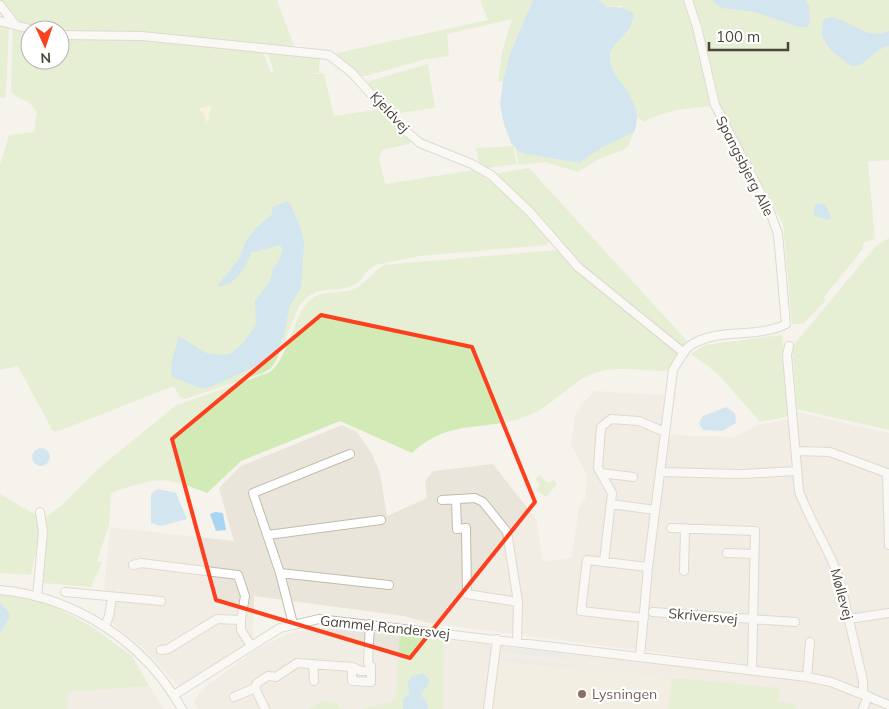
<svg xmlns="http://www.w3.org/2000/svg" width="889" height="709" viewBox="0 0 889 709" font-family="Mulish,sans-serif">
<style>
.residential{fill:#eae5da}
.education{fill:#efe8d6}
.green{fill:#d2eab5;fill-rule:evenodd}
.sand{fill:#f9efc9}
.parking{fill:#e5e3e0}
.water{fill:#a9d4f2}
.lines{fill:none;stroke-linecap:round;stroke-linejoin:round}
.minor-casing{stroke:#c2bbae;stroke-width:10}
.minor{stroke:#fff;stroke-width:8}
.marked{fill:none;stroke:#fc3f1d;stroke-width:4;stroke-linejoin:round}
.education-dot{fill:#8d6e63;stroke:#fff;stroke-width:2}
.labels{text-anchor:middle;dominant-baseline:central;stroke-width:4.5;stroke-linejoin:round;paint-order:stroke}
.street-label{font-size:14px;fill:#4b4439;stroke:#fff}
.education-label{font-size:14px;fill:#785e54;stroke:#fff;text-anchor:start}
</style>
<rect width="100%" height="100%" fill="#f6f3ec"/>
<path class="residential" d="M594,391L672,396L668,435L735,437L757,425L789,419L797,412L889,433V701L829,677L799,671L429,623L404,616L254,596L253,639L180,688L142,647L112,623L104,587L110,527L234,541L219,488L241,466L342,425L357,432L371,452L380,473L387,516L427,498L425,481L433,471L493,464L536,519L543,562L572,558L579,507L585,499L587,476L571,444L576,411Z
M344,628L798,680L844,691L884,709H198L194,701L201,690L257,649L288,634L311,629Z
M149,686L164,709H66L68,692Z"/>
<path class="education" d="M498,662L672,678L667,709H493Z"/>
<path class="green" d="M0,0H277L294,46L260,44L271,73L274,72L267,50L320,56L319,73H302L324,74L334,116L381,109L412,140L409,144L382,150L379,157L385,184L474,170L509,195L550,239L547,245L419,256L375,265C365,270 362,282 352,286C330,294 317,283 299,306L276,361L271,368L263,373L185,399L180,397L174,386L56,432L52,430L18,366L0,370V164L9,135L34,132L37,112C26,96 22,103 11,92L13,19ZM30,30H60V60H30Z
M480,0H533L510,54L503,81L498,82L502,53L512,19L447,34L449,56L426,59L366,76H360L337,56V53L488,20Z
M598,0H889V160L868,162L875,239L863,243V249L824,297L826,300L803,324H792L783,224L721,107C703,105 659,111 645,122L637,117C636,95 607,73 610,54C612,45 618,42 624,36C630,31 632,23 634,16L620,6L607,7Z
M0,23L9,26L6,94L5,98H0Z
M428,64L435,108L393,114L368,85L369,81Z
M634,132L627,148L599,159L578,172L545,162L519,165L515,147L521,153L579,163L603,147Z
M513,146L517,164L487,168L479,164L476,148Z
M529,168L688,342L687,345L680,347L598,282L494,174Z
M889,238V430L797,409L792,347L876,246Z
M557,250L589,282L674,348L677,354L668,371C648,371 626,367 607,370C576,374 559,402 532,414C487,434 452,416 412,453L340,421L241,461L207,493C162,476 161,477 116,491L111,494L109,526L97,561L102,562L91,587L43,583L46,517L62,505L98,469L175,406L270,372C290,355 290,322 308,302C318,290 337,294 351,290C364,286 372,272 384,265Z
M782,335L791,413L785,417L760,422L718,374L691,354L705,345Z
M539,475L548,483L554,480L557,484L546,497L536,490L540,484L535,479Z
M0,494L38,516L40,530L31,575L0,573Z
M0,595L26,598L56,607L92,627L132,656L149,686L69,692L66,709H0Z
M400,632L444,637L442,709H363L396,701Z
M672,678L779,688L778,701L795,704L796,709H669Z
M323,701L336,703L343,709H308Z"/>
<path class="sand" d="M211,105L209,120L206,122L204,113L198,109Z"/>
<path class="parking" d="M503,647L568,654L567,659L502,652Z
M504,657L574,665L573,669L503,661Z"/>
<path class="water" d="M533,0H598L607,7C616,7 629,6 634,16C632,22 631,28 626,33C621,41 612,44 610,54C607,79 648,98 634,132L603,147L579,163L521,153L511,143L504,124L500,105L503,81L510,54Z
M712,0H805L809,6L810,23L807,27H799L755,12L722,8Z
M830,17C852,20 865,41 889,31V46C872,49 866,68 851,66C835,54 816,43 824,19Z
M286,201L290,203L302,232L304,244L301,287L289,308L285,332L276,354L265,362L210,387L200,388L172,377L171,364L179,336L206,353L223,355L232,353L243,343L256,325L255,300L270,282L273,268L278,263L283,250L280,245L251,253C247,266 234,288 217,286L239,259L245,243L255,229L272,214L273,207Z
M818,203L826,205L831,217L829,220L814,216V206Z
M726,407L735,413L736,423L722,431L703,430L699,423L703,416Z
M32 457a9 9 0 1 1 18 0a9 9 0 1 1-18 0Z
M157,489L176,493L187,519L161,526L151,523V494Z
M215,512L223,513L226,530L216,531L210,514Z
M0,603L8,611L10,617L0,633Z
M423,673L429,679L428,684L421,695L426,701L428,709H403V699L409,694L408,682L411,677Z"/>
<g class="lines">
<defs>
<path id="minor" d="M0,5L14,23
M0,21L34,30
M60,35L142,36L329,55L351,72L401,127L420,143L472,164L491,175L530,212L578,267L684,353
M789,346L787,355L799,491C810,522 830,550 840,581L863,681V694
M797,451L830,452L887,473L889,545
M660,472L738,474
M601,473L633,477
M743,474L797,471
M456,499L457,529L466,528L467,594L518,602
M442,500L475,498L483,502L507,532L518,602L517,642
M611,504L655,510
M671,528L755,531L752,670
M268,535L381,520
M727,553L754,554
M604,562L612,493L598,468L601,427L611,419L639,421L665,432
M133,565L141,563L238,575L245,596L241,620
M684,571L685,528
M280,573L389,585
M0,590C76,597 144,642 182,709
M65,592L161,601
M37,596L43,532L40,512
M653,612L795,622
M644,618L581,611L587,560L648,567
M849,619L889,613
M293,624L280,573L253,493L350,454
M105,626L109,616L112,597
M161,650L168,649L217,619L241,620V630L251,646
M640,657L648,567L673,370C678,362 683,350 691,345C719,327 757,339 786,324L778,234L769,209L715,105L697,27L688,0
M313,664L314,681
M352,667V681L371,682V666L368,663L370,624
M807,677L810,642
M255,688L265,709
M174,695L280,628L319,619L807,677L831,682L889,705
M234,697L255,688L257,683L268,676L276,677L297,663L352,667L361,671H371
M488,709L497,639
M863,709L868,696"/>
</defs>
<use href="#minor" class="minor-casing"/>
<use href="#minor" class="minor"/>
</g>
<path d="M0 0H889V709H0ZM321,315L472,347L535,502L410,658L216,600L172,439Z" fill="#f6f3ec" fill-opacity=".55" fill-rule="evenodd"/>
<path class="marked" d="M321,315L472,347L535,502L410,658L216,600L172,439Z"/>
<circle class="education-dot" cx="582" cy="694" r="5"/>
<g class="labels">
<g class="street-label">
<text transform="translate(390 112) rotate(47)">Kjeldvej</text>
<text transform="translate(745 166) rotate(63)">Spangsbjerg Alle</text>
<text transform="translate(842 594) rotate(75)">Møllevej</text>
<text transform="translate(703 616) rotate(5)">Skriversvej</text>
<text transform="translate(385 627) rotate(6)">Gammel Randersvej</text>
</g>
<g class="education-label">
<text x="592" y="694">Lysningen</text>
</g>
</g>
<g transform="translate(45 45) rotate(177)"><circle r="24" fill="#ffffff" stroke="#b7b4b0"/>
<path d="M0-4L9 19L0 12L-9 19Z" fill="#fc3f1d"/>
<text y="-8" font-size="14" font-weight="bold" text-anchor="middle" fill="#4b4439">N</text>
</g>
<path d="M709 42v8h79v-8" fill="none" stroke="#4b4439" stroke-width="2.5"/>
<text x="716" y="42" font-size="15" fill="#4b4439" stroke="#ffffff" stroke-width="4" paint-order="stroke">100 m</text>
</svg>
